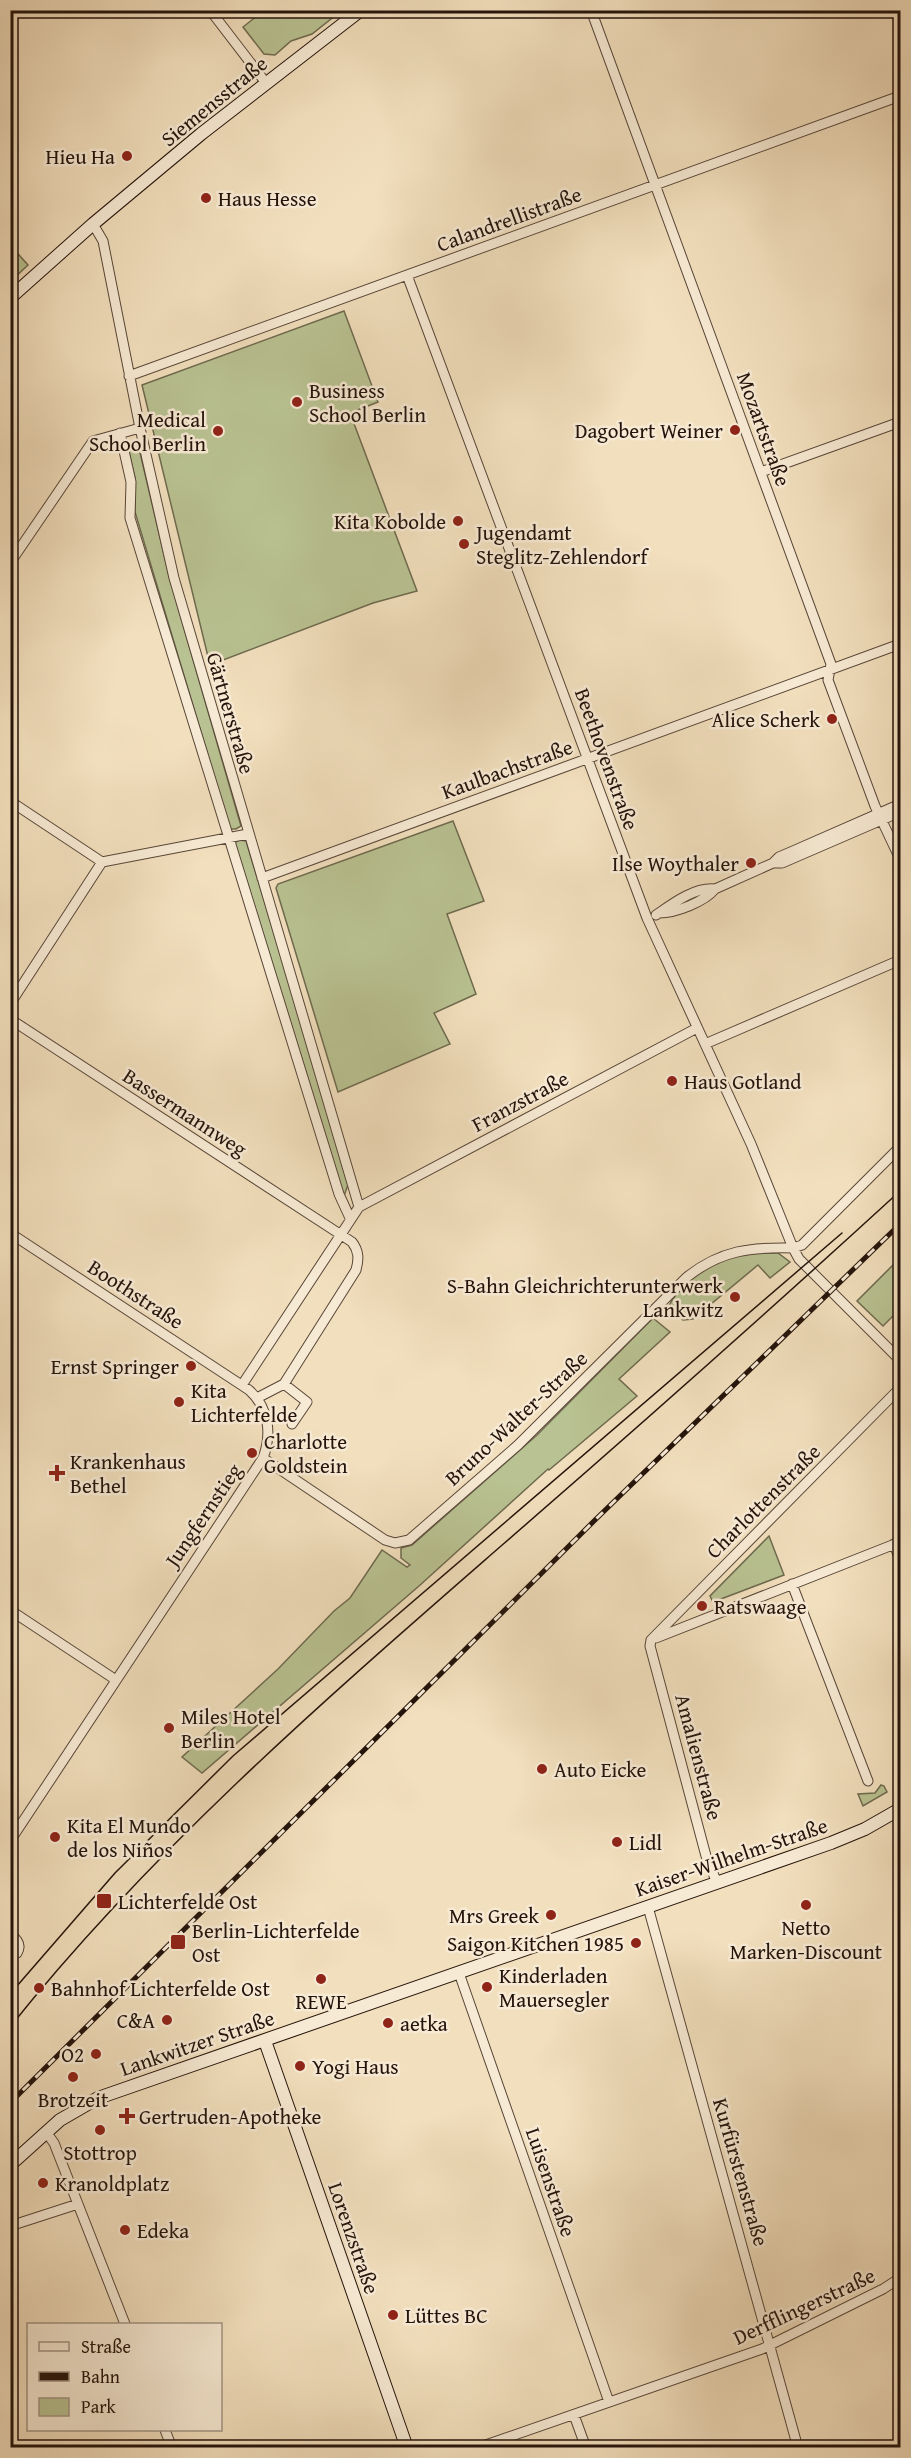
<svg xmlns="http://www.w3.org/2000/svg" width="911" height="2458" viewBox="0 0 911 2458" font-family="'Gentium Book Plus',serif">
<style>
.green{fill:#b9c292;stroke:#6e6a4e;stroke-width:1.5}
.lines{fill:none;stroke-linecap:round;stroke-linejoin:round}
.street-casing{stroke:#584638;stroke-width:11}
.secondary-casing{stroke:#24130b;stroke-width:14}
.street{stroke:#f7ead4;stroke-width:9}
.secondary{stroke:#f7ead4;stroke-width:12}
.tram{stroke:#24130b;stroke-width:1.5}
.rail-casing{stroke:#24130b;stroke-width:5}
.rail{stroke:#f7ead4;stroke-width:3;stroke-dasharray:9;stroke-linecap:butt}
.poi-dot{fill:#8f2418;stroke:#f7ead4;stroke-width:2}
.labels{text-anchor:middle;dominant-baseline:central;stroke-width:5;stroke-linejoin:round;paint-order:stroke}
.street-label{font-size:21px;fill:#24130b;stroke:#f7ead4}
.poi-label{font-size:21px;fill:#24130b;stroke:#f7ead4;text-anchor:start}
</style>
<rect width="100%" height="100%" fill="#f2dfbd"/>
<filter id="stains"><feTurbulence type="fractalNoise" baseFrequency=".00333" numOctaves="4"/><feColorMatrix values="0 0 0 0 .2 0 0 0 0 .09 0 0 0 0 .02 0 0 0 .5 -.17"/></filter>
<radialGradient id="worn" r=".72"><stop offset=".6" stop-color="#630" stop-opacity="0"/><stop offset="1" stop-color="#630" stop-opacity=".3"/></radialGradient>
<path class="green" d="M263,11V10L341,11L312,34L291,41L275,55L264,54L243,27Z
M11,246L28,265L11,281H10Z
M344,311L378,402L350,413L417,591L373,603L210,665L142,385Z
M138,444L169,576L241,826L236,829H230L135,512V478L128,448Z
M453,821L484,901L447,914L476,994L434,1013L450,1044L338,1092L276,888L278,884Z
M239,840L246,841L347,1173L349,1182L344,1196L235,843Z
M745,1253H778L790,1262L770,1278L758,1265L693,1319L683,1320L669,1308C670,1296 700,1269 712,1264C723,1260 734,1257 745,1253Z
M900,1258V1309L883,1326L857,1301Z
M653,1318L670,1332L619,1379L637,1396L549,1470L548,1469L419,1586L202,1773L182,1757L278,1669L334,1611L350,1598L382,1550L407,1567L410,1565L401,1558V1548L412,1545L537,1435Z
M769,1536L784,1575L713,1602L710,1596Z
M881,1785L884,1786L887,1792L863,1806L858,1794L875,1793Z"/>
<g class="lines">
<defs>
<path id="street" d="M210,10L266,83
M591,10L831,664L828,680L875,806L900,859
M93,224L103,241L140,428L174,578L359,1207
M407,275L647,918L751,1144L793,1248L799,1259L900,1360
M129,376L900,96
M120,433L131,482L130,518L339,1194L350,1218
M761,472L900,422
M10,563L93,441L140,428
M10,801L102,862
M102,862L248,834
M773,863L779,857L793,851L900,804
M262,878L900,644
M659,913C676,913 704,902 715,889L773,863H782L900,812
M656,915C672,904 694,887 715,889
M10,1004L102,862
M10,1019L352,1242C359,1251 359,1259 356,1270L284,1384L307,1402L292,1424
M705,1044L900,960
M10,1233L249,1390C269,1408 272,1434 263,1458L10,1841
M242,1385L359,1207L697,1028
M257,1398L284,1384
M263,1458L385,1540L395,1543L409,1540L518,1445L687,1277C721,1250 751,1247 793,1248L802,1245L900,1147
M894,1544L900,1560
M792,1584L868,1781
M10,1610L116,1680
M656,1638L900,1542
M651,1640L900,1388
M651,1640L650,1646L706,1856L717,1883
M648,1907L798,2448
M10,1934C17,1939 22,1945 17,1953L10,1955
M459,1973L609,2402
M46,2132L54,2143L125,2324
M10,2226L78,2204
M574,2415L586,2448
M165,2430L172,2448
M477,2448L762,2349L883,2289L900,2278"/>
<path id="secondary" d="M10,298L93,224L201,134L361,10
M265,2041L407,2448
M10,2165L60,2120L98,2098L831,1843L865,1829L900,1809"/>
</defs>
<use href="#street" class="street-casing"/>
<use href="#secondary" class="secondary-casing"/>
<use href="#street" class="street"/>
<use href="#secondary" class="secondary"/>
<path class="tram" d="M10,1994L115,1873L233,1756L842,1233
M10,2027C154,1847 328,1697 501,1546C636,1429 769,1311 900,1191"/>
<defs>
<path id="rail" d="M10,2103L596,1519L900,1224"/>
</defs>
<use href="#rail" class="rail-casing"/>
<use href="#rail" class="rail"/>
</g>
<g class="poi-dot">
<circle cx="127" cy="156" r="6"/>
<circle cx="206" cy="198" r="6"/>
<circle cx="297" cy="402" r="6"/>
<circle cx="735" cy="430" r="6"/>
<circle cx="218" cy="431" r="6"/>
<circle cx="458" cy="521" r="6"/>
<circle cx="464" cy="544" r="6"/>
<circle cx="832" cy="719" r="6"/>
<circle cx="751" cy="863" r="6"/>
<circle cx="672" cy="1081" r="6"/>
<circle cx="735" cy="1297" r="6"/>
<circle cx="191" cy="1366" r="6"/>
<circle cx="179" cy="1402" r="6"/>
<circle cx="252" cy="1453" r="6"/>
<path d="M54 1464h6v6h6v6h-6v6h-6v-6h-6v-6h6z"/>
<circle cx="702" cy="1606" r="6"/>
<circle cx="169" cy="1728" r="6"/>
<circle cx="542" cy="1769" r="6"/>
<circle cx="55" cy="1837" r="6"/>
<circle cx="617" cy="1842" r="6"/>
<rect x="96" y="1893" width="16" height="16" rx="3"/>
<circle cx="806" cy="1905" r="6"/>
<circle cx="551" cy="1915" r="6"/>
<rect x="170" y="1934" width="16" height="16" rx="3"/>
<circle cx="636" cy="1943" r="6"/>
<circle cx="321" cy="1979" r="6"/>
<circle cx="487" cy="1987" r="6"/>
<circle cx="39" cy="1988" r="6"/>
<circle cx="167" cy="2020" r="6"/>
<circle cx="388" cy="2023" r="6"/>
<circle cx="96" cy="2054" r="6"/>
<circle cx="300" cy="2066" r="6"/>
<circle cx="73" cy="2077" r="6"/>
<path d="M124 2107h6v6h6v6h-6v6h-6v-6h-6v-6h6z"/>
<circle cx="100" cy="2130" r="6"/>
<circle cx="43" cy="2183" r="6"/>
<circle cx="125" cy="2230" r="6"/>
<circle cx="393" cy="2315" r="6"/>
</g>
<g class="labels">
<g class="street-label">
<text transform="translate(214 101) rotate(-39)">Siemensstraße</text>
<text transform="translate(509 219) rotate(-20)">Calandrellistraße</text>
<text transform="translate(764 429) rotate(70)">Mozartstraße</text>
<text transform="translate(231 713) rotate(74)">Gärtnerstraße</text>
<text transform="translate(607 759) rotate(70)">Beethovenstraße</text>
<text transform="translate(507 769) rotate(-20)">Kaulbachstraße</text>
<text transform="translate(520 1101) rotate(-28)">Franzstraße</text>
<text transform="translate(185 1112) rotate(33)">Bassermannweg</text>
<text transform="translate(136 1294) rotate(33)">Boothstraße</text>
<text transform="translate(516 1418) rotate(-43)">Bruno-Walter-Straße</text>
<text transform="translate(763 1501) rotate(-45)">Charlottenstraße</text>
<text transform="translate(203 1515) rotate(-56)">Jungfernstieg</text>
<text transform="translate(699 1757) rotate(75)">Amalienstraße</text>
<text transform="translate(731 1857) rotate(-19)">Kaiser-Wilhelm-Straße</text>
<text transform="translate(197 2043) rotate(-19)">Lankwitzer Straße</text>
<text transform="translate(741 2172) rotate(74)">Kurfürstenstraße</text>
<text transform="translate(551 2182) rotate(71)">Luisenstraße</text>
<text transform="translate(354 2238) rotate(71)">Lorenzstraße</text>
<text transform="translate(804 2306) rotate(-25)">Derfflingerstraße</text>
</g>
<g class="poi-label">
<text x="115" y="156" text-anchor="end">Hieu Ha</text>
<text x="218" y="198">Haus Hesse</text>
<text x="309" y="390">Business<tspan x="309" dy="24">School Berlin</tspan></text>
<text x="206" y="419" text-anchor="end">Medical<tspan x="206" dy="24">School Berlin</tspan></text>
<text x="723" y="430" text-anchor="end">Dagobert Weiner</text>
<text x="446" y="521" text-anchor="end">Kita Kobolde</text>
<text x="476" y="532">Jugendamt<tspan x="476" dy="24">Steglitz-Zehlendorf</tspan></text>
<text x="820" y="719" text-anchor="end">Alice Scherk</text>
<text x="739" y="863" text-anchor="end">Ilse Woythaler</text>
<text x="684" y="1081">Haus Gotland</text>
<text x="723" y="1285" text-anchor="end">S-Bahn Gleichrichterunterwerk<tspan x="723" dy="24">Lankwitz</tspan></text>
<text x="179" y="1366" text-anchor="end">Ernst Springer</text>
<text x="191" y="1390">Kita<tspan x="191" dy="24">Lichterfelde</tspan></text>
<text x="264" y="1441">Charlotte<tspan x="264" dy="24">Goldstein</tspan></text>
<text x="70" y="1461">Krankenhaus<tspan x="70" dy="24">Bethel</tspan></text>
<text x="714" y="1606">Ratswaage</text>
<text x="181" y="1716">Miles Hotel<tspan x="181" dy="24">Berlin</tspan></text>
<text x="554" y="1769">Auto Eicke</text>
<text x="67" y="1825">Kita El Mundo<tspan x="67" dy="24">de los Niños</tspan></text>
<text x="629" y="1842">Lidl</text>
<text x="118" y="1901">Lichterfelde Ost</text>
<text x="539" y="1915" text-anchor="end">Mrs Greek</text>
<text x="806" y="1927" text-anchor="middle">Netto<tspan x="806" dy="24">Marken-Discount</tspan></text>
<text x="192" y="1930">Berlin-Lichterfelde<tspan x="192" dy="24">Ost</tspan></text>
<text x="624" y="1943" text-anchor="end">Saigon Kitchen 1985</text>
<text x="499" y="1975">Kinderladen<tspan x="499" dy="24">Mauersegler</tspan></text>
<text x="51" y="1988">Bahnhof Lichterfelde Ost</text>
<text x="321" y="2001" text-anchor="middle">REWE</text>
<text x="155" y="2020" text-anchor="end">C&amp;A</text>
<text x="400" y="2023">aetka</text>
<text x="84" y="2054" text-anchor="end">O2</text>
<text x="312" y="2066">Yogi Haus</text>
<text x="73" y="2099" text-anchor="middle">Brotzeit</text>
<text x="139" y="2116">Gertruden-Apotheke</text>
<text x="100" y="2152" text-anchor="middle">Stottrop</text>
<text x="55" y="2183">Kranoldplatz</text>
<text x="137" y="2230">Edeka</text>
<text x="405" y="2315">Lüttes BC</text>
</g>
</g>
<rect width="911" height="2458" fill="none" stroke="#f2dfbd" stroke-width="36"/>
<rect x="12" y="12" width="887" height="2434" fill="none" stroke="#24130b" stroke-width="3"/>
<rect x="18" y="18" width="875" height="2422" fill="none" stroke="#24130b" stroke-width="1.5"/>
<rect x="27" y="2323" width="195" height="108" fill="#f7ead4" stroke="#a39484" stroke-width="1.5"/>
<rect x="39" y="2342" width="30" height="9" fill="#f7ead4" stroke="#a39484" stroke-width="1.5"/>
<text x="81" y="2353" font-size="18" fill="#24130b">Straße</text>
<rect x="39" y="2372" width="30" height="9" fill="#24130b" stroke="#a39484" stroke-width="1.5"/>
<text x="81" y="2383" font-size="18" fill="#24130b">Bahn</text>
<rect x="39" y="2398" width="30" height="18" fill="#b9c292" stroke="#a39484" stroke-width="1.5"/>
<text x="81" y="2413" font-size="18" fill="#24130b">Park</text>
<rect width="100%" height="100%" filter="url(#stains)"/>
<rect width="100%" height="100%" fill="url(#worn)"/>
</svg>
